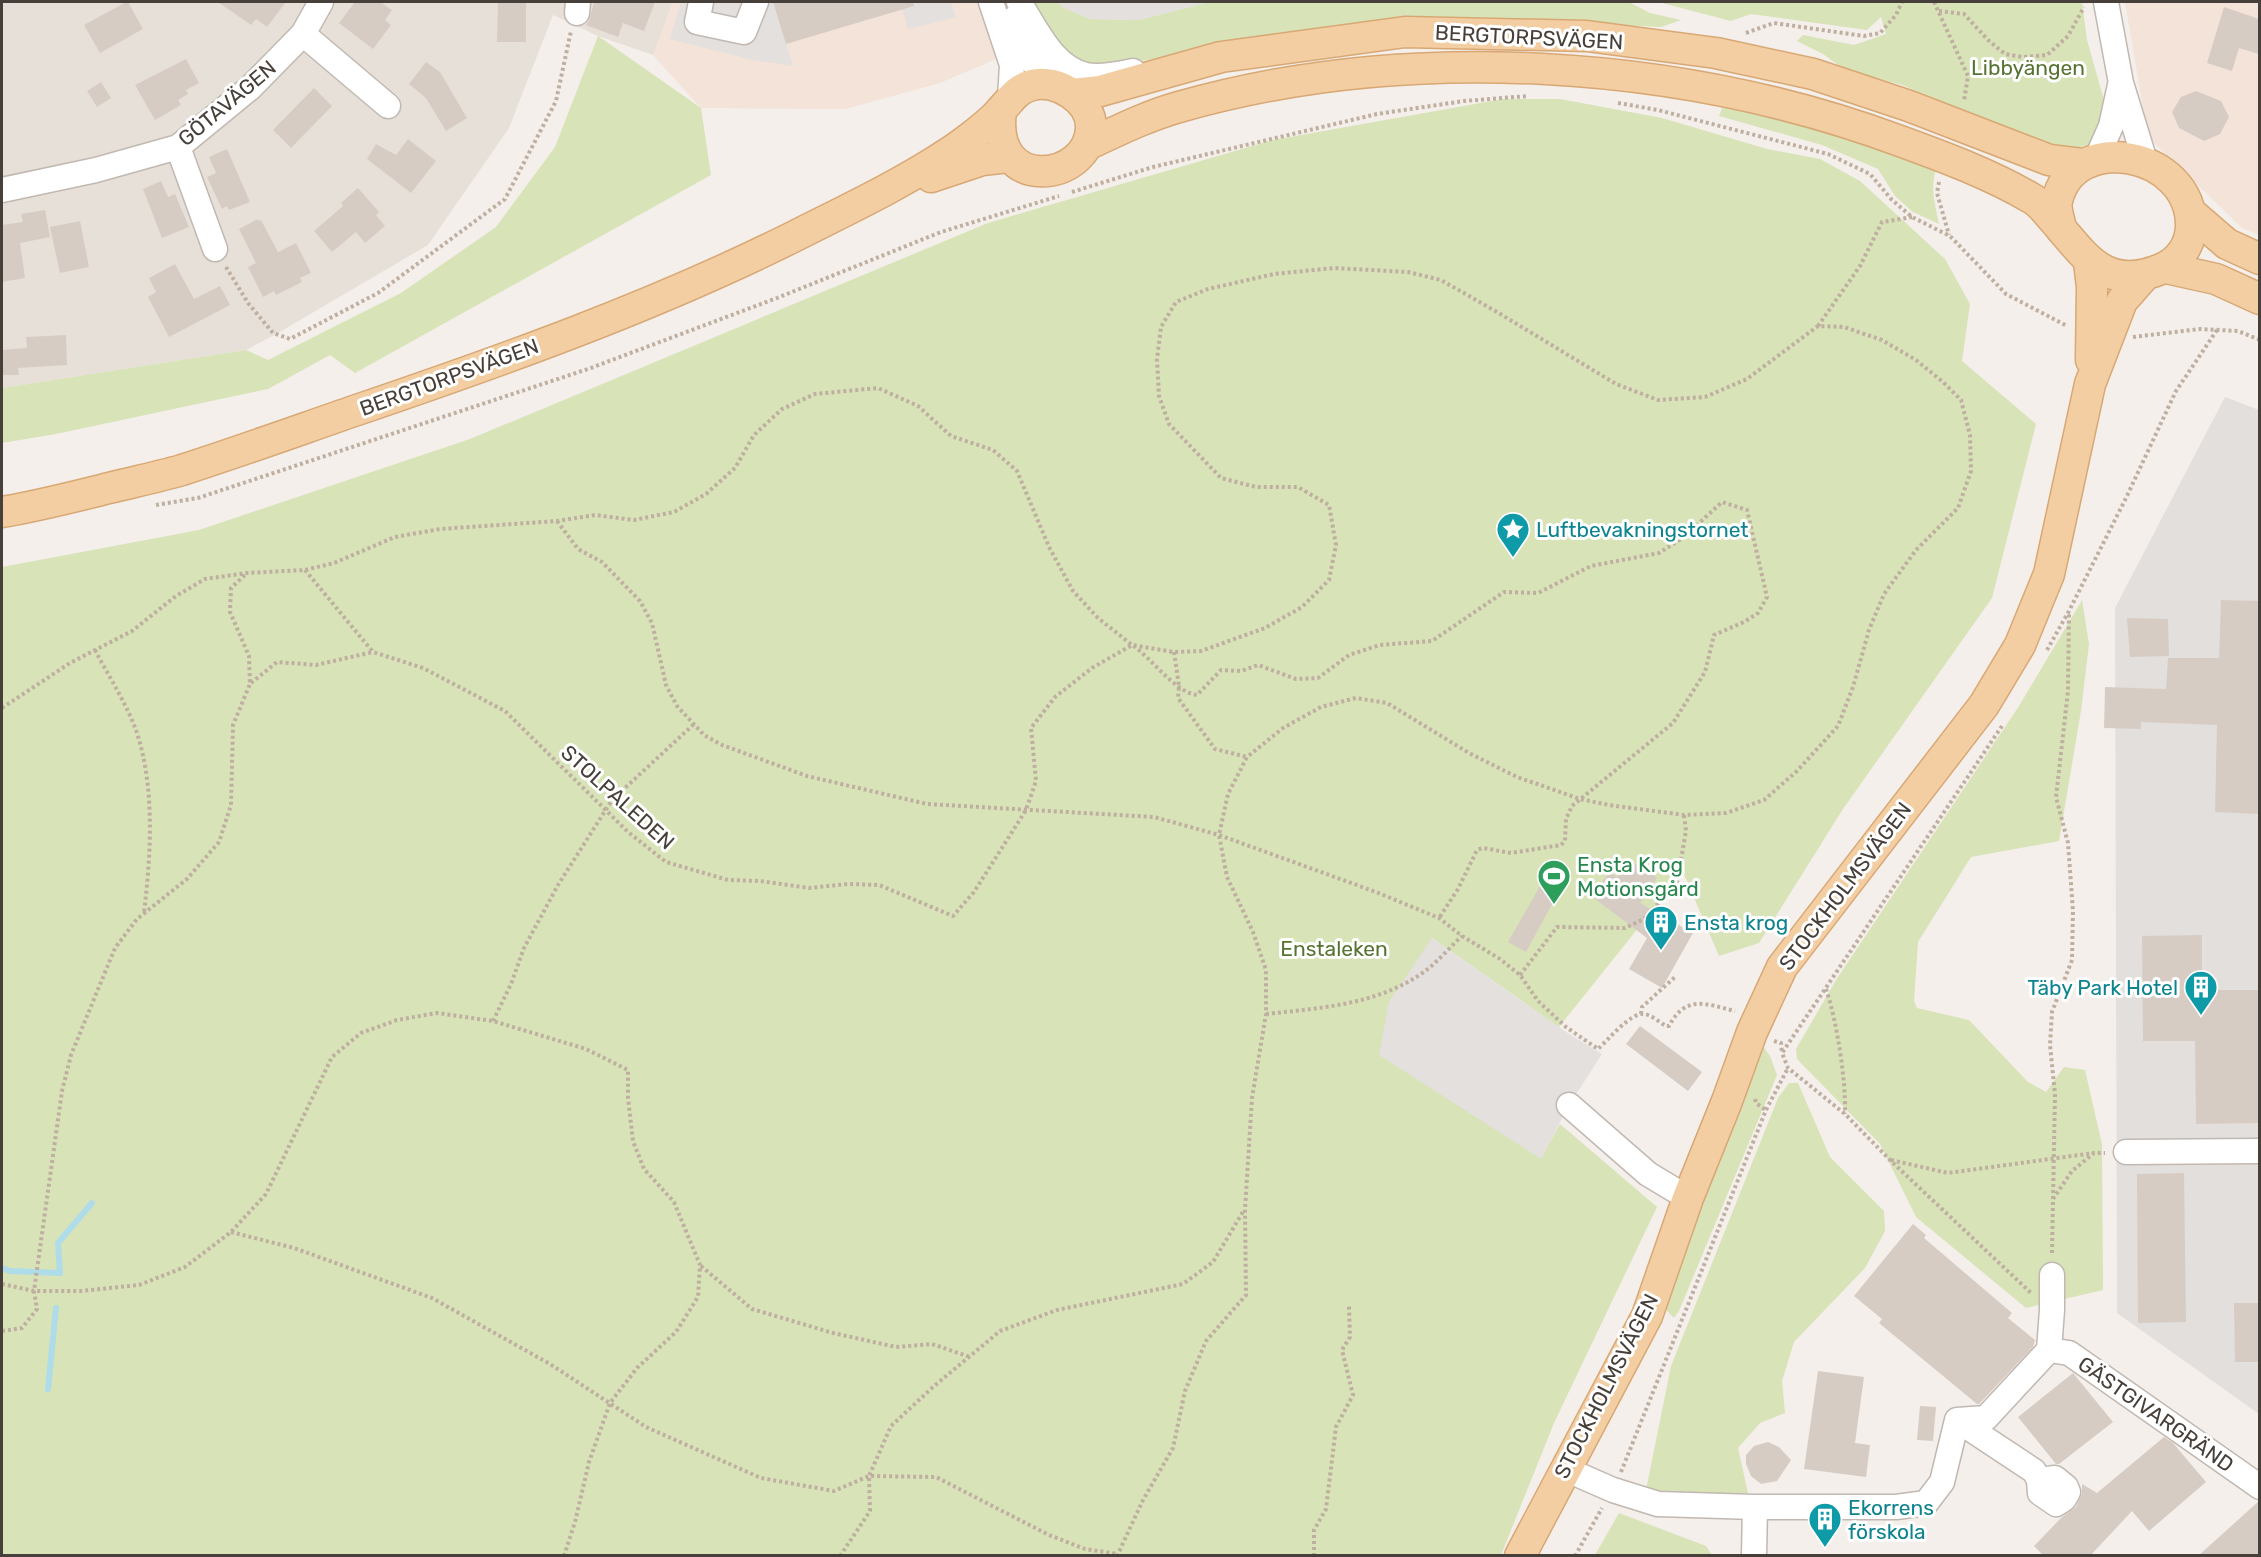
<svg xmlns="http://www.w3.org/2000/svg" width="2261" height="1557" viewBox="0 0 2261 1557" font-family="Rubik,sans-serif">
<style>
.residential{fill:#e7e0d9}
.commercial{fill:#f3e3d8}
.industrial{fill:#e3dfdc}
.green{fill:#d8e3b8}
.parking{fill:#e3e0de}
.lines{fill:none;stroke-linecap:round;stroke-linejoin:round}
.stream{stroke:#aedce9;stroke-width:6}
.building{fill:#d7ccc4}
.minor-casing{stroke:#c1b8b1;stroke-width:27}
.major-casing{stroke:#d8a874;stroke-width:33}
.path{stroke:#bfafa1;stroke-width:4;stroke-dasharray:3 3;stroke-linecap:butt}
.minor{stroke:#fff;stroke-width:24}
.major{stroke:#f4cea3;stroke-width:30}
.labels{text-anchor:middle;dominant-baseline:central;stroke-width:6;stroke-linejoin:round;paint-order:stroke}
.street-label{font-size:21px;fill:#473f39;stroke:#fff}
.park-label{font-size:21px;fill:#577332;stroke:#fff}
.culture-label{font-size:21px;fill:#0d838f;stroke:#fff;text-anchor:start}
.leisure-label{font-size:21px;fill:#27864d;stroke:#fff;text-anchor:start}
</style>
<rect width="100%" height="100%" fill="#f4efeb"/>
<path class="residential" d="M2,2H673L653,55L598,36L553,15L509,128L428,245L278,333L246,350L2,388Z"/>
<path class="commercial" d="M673,2H1209L1139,20L1090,19L940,83L845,109L701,108L653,55Z
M2125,2H2259V235L2242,228L2148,137Z"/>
<path class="industrial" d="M2225,397L2259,410V1414L2117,1313L2115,608Z"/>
<path class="green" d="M1029,2H1058L1064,8L1090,19L1139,20L1209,2H1629L1650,13L1681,20L1661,27L1472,18L1348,25L1101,68L1066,57Z
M1658,2H2082L2087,40L2104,100L2097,134L2088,145L2072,150L2045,144L1902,85L1845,70L1823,54L1797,41L1803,35L1854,45L1886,34L1881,17L1867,30L1751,14L1731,21Z
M598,36L701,108L711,175L355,373L330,355L268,389L56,434L2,443V388L246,350L268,360L401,293L496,227L555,147Z
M1503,99H1560L1662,118L1767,149L1820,159L1860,181L1945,259L1970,304L1962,361L2036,424L1992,598L1843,809L1759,943L1719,956L1683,872L1559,1027L1432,938L1541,1158L1560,1124L1657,1207L1554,1423L1501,1555L2,1556V567L199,530L470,439L988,223L1273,140Z
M1724,103L1896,149L1936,169C1930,189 1935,204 1939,224L1913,212L1895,196L1878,169L1822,145L1719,116Z
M2082,600L2089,644L2081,711L2059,841L1971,857L1918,942L1914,1001L1917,1008L1969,1020L2028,1082L2046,1092L2064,1067L2085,1070L2102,1144L2103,1290L2026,1308L1916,1217L1880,1144L1797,1059L1796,1049L1836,980L2019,706Z
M1760,1042L1770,1056L1777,1075L1679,1311L1674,1318L1662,1306Z
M1789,1083H1798L1830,1157L1884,1211L1885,1231L1865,1268L1794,1342L1782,1381L1785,1413L1760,1423L1738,1448L1748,1493L1674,1496L1646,1490L1671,1366L1778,1098Z
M1619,1513L1706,1546L1712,1555H1595Z"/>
<path class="parking" d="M681,2H773L793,66L753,60L670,39Z
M900,2H951L956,17L908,29Z
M1058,2H1209L1139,20L1090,19L1064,8Z
M1432,938L1566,1032L1602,1054L1569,1105L1541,1159L1379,1055L1389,1002Z"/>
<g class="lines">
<path class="stream" d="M2,1268L10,1271L60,1273L58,1243L92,1203
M48,1389L56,1308"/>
</g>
<path class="building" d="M126,2H128L143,29L100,53L84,25Z
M218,2H286L267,27L256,19L251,25Z
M355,2H380L392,10L385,20L391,25L373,49L339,23Z
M498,2H526V42H497Z
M594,2H655L644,31L623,23L618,37L586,25L589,21Z
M773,2H913L914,6L786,44Z
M2224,7L2259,19V54L2239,48L2232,71L2207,63Z
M186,59L199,83L186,90L188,94L178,100L181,105L155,120L135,85Z
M426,62L440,72L467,118L446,131L426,98L409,84Z
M101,82L111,98L97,107L87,91Z
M314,88L332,106L291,148L273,130Z
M2196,91L2221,101L2229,117L2220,134L2204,141L2179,128L2172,112L2181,97Z
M408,139L436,161L411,193L367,159L376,144L396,155Z
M227,149L250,202L229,210L227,206L222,209L207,177L216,173L209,157Z
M161,181L168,197L175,194L189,227L162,238L143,189Z
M358,188L379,212L376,215L385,226L365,243L356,232L332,252L314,231L343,206L341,203Z
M45,210L50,237L20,243L25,278L2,282V225L23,222L21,214Z
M258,219L259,221L261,220L278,252L296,243L311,273L300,278L302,282L276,295L274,291L263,297L248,267L256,263L239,229Z
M80,221L89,267L60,273L50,227Z
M175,264L194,299L220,286L230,305L169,337L148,297L156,292L149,278Z
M66,335L67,365L18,368L19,375H2V350L27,348L26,337Z
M2221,600L2259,601V814L2215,812L2217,725L2141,722V729L2104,728L2105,687L2166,689L2168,658H2219Z
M2127,618L2168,619L2169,656L2130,657Z
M1629,860L1657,878L1640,903L1693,933L1662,988L1629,969L1647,938L1591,896L1610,872L1617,877Z
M1540,886L1557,895L1526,952L1508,942Z
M2202,935V990H2259V1123L2196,1124L2195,1041H2143L2142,936Z
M1640,1026L1702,1072L1688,1091L1626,1044Z
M2184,1173L2186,1322L2138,1323L2137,1174Z
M1913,1224L1926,1235L1924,1238L2012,1313L2008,1318L2035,1340L2033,1347L1979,1404H1977L1879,1323L1882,1319L1854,1296Z
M2234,1303H2259V1362H2235Z
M1818,1371L1864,1377L1855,1443L1870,1445L1866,1477L1804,1469Z
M2073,1373L2113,1422L2059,1464H2056L2018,1417Z
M1920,1406L1936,1407L1933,1441L1917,1440Z
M2164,1437L2173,1443L2206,1482L2149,1531L2132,1511L2090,1556H2044L2034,1546L2062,1517L2076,1507L2082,1493V1484L2097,1493Z
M1768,1442L1779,1447L1791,1460L1777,1481L1761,1484L1751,1476L1746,1464V1455L1754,1446Z
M2259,1501V1556H2198Z"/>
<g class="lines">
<defs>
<path id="minor" d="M701,2L697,22L744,32L756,2
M991,2L1012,65L1010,98
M1019,2C1036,28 1052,67 1086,75C1101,78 1119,74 1133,71
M2106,2L2121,83L2145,161
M577,13L578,2
M1015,18L1035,65L1060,87
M303,34L388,106
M178,147L215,249
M2096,160L2111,126L2120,85
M2,190L96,170L178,147L250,88L303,34L321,2
M1569,1105L1648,1174L1688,1198
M2126,1152L2260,1151
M2049,1350L2069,1353L2260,1487
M1957,1420L1986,1418L2049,1350L2052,1310V1275
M1957,1420L2034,1471L2039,1480L2040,1493L2056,1504L2064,1499L2068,1492L2066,1487L2055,1478L2039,1480
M1565,1469L1613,1490L1658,1504L1755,1507H1896L1926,1503L1942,1482L1957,1420
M1754,1556L1755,1507"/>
<path id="major" d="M1073,94L1100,91L1221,57L1405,32L1587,36L1716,53L1813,74L1909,106L2049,160L2082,164
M1087,145C1117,131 1147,116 1179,107C1407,42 1679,59 1900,141C1944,157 1990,174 2031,198C2039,202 2045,210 2051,217C2084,254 2104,293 2161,269C2179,262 2191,245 2191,225C2191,152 2073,129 2057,201C2055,209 2060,221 2061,229
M931,177L982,160L1009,157
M2190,212L2227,244L2260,259
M2089,262L2092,287L2091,360
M2166,268L2216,279L2260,299
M2,512C38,506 73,497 109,488C133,482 158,477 182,470C241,451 299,430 357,410C504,360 652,307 791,238C842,212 894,188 942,157C957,148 991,123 1001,110C1012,99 1015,90 1032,85C1057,78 1092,101 1091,128C1089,182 990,195 1001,111
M1520,1556L1647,1316L1688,1198L1727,1101L1752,1032L1782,967L1984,705L2020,645L2049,574L2090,384L2122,301L2144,276"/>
</defs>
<use href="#minor" class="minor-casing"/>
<use href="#major" class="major-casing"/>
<path class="path" d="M1934,2L1968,76L1964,101
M1939,11L1964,14L1988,40L2005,54L2023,57L2047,55L2068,36L2084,7
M1746,33L1774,23L1864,36L1880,33L1896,15L1902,2
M1618,103L1658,110L1828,154L1870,174L1892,200L1912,217L1950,236L2006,294L2067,326
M1939,182L1937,193L1949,235
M1072,192L1153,167L1377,114L1464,101L1528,96
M226,267L248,303L273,333L290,339L378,293L505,199L556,101L571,31
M1818,326L1860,266L1882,222L1912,217
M2133,337L2200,329L2238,331L2260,340
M156,505L198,498L588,369L777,298L941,232L1059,196
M557,521L578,549L602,562L640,601L652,623L666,685L677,706L704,735L722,745L807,776L927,804L1154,817L1219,835L1376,892L1439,918L1462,936L1500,959L1520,975L1538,1001L1566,1027L1598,1049C1608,1040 1631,1012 1644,1014C1652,1015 1659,1022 1666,1026H1669C1686,994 1706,1004 1735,1011
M305,570L373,652L423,668L505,711L628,832L666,862L728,880L760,881L809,888L848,884L879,885L953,916L974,892L1026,810L1036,781L1031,728L1055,697L1092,668L1132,645C1152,658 1174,692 1197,695L1221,670L1241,671L1258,665L1296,679L1318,678L1349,655L1380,645L1432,641L1504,592L1538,593L1591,566L1659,553L1684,537L1722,502L1747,510L1767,597L1758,613L1744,622L1714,635L1705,672L1673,723L1572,806L1566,819L1565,841L1561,845L1511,853L1483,848L1477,850L1458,889L1439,918
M95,650C108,675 128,706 137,733C155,789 151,854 144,913
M2047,650L2069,611L2126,498L2176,391L2217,330
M1174,652L1179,686L1178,698L1215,749L1247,757
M251,683L277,662L316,665L373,652
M2,708L70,663L132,631L176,596L205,579L247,573L305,570L334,563L395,537L440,529L557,521L595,515L634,520L674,512L706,494L735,468L754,435L782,409L815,394L878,388L918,406L951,436L993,450L1017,471L1049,547L1073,591L1098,618L1132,645L1174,652L1201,651L1265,628L1302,607L1329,580L1336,545L1329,505L1298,487H1256L1221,478L1169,424L1159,396L1157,359L1161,327L1176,302L1208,289L1274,274L1334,268L1408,272L1441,280L1497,312L1616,384L1658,400L1705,397L1747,379L1818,326L1844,327L1882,340L1916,360L1943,382L1961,400L1970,435L1971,471L1958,508L1916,550L1884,594L1869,630L1853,687L1838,726L1797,771L1764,800L1726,813L1684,815L1609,805L1580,799L1517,777L1469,753L1387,703L1356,698L1321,707L1283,728L1247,757L1228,794L1219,835L1227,877L1253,932L1266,970V1014L1252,1098L1245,1209L1246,1295L1206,1341L1185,1391L1173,1448L1143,1500L1117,1556
M2002,726L1782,1053L1788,1068L1845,1114L1890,1160L2031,1293
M1520,975L1557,927L1625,928L1644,919L1677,883L1686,831L1684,815
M1826,989C1837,1022 1846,1080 1845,1114
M1266,1014C1320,1008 1375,1005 1421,974C1436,964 1449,948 1462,936
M1641,1014L1642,1007L1675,977
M493,1021L511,984L524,948L558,885L612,800L694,724
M1774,1041L1781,1043L1782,1053
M1755,1099L1756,1103L1766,1110
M1891,1160L1948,1173L2094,1153
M2053,1199L2055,1094L2050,1045L2052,1012L2072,960L2073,911L2068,843L2056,797L2068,691L2069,613
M231,1232L294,1248L432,1298L550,1364L646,1427L761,1478L834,1491L869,1476L936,1477L1049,1535L1085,1549L1118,1554
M2052,1253L2053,1199L2072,1171L2094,1153H2105
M701,1266L752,1309L833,1333L896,1347L932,1344L970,1357
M2,1284L34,1291H81L139,1285L185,1267L231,1232L266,1194L332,1057L361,1033L397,1020L437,1013L493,1021L586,1049L628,1070V1098L633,1141L644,1169L674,1202L700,1265L698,1297L676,1332L637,1368L610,1403L589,1462L575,1522L564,1556
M2,1331L22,1328L37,1309L34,1291L62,1091L71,1055L115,948L137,919L187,879L219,842L231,805L233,725L250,684L249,656L230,612L231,588L247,573
M1621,1472L1766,1110L1788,1068
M840,1556L870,1511L869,1476L891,1426L933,1387L1000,1331L1057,1310L1183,1284L1213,1262L1244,1210
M1314,1556V1530L1326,1509L1336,1427L1353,1395L1342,1350L1350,1337L1349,1306
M1575,1556L1602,1508"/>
<use href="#minor" class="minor"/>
<use href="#major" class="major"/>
</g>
<defs>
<symbol id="sight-pin" viewBox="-11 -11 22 30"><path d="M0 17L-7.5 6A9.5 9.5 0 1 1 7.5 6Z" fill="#0f9aa8" stroke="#fff"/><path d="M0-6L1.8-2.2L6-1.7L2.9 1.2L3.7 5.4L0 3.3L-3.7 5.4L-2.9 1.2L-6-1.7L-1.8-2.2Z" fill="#fff"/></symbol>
<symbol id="stadium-pin" viewBox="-11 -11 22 30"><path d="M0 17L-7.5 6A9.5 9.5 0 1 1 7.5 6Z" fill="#2e9e5b" stroke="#fff"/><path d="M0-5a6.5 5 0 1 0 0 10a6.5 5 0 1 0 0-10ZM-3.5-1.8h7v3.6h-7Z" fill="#fff"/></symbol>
<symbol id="building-pin" viewBox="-11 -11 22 30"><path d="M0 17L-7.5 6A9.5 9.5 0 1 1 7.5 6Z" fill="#0f9aa8" stroke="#fff"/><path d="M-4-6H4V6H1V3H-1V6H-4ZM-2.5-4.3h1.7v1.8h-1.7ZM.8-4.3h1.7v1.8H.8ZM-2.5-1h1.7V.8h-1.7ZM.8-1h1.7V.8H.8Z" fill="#fff"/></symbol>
</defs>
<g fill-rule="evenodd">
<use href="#sight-pin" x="1494" y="510" width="38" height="52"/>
<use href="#stadium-pin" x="1535" y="857" width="38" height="52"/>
<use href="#building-pin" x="1642" y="903" width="38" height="52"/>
<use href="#building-pin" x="2182" y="968" width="38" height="52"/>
<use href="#building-pin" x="1806" y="1500" width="38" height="52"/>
</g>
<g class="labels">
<g class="street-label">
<text transform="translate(1529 37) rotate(3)">BERGTORPSVÄGEN</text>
<text transform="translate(227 103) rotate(-40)">GÖTAVÄGEN</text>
<text transform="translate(449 377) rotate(-20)">BERGTORPSVÄGEN</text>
<text transform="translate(618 797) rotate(42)">STOLPALEDEN</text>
<text transform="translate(1845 886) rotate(-53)">STOCKHOLMSVÄGEN</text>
<text transform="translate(1606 1386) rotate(-63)">STOCKHOLMSVÄGEN</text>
<text transform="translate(2156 1414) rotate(35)">GÄSTGIVARGRÄND</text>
</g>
<g class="park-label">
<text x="2028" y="67">Libbyängen</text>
<text x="1334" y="948">Enstaleken</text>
</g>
<g class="culture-label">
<text x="1536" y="529">Luftbevakningstornet</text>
<text x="1684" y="922">Ensta krog</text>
<text x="2178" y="987" text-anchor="end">Täby Park Hotel</text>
<text x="1848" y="1507">Ekorrens<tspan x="1848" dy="24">förskola</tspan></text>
</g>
<g class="leisure-label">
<text x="1577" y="864">Ensta Krog<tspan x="1577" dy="24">Motionsgård</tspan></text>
</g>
</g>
<rect width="2261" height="1557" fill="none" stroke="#473f39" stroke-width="6"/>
</svg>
